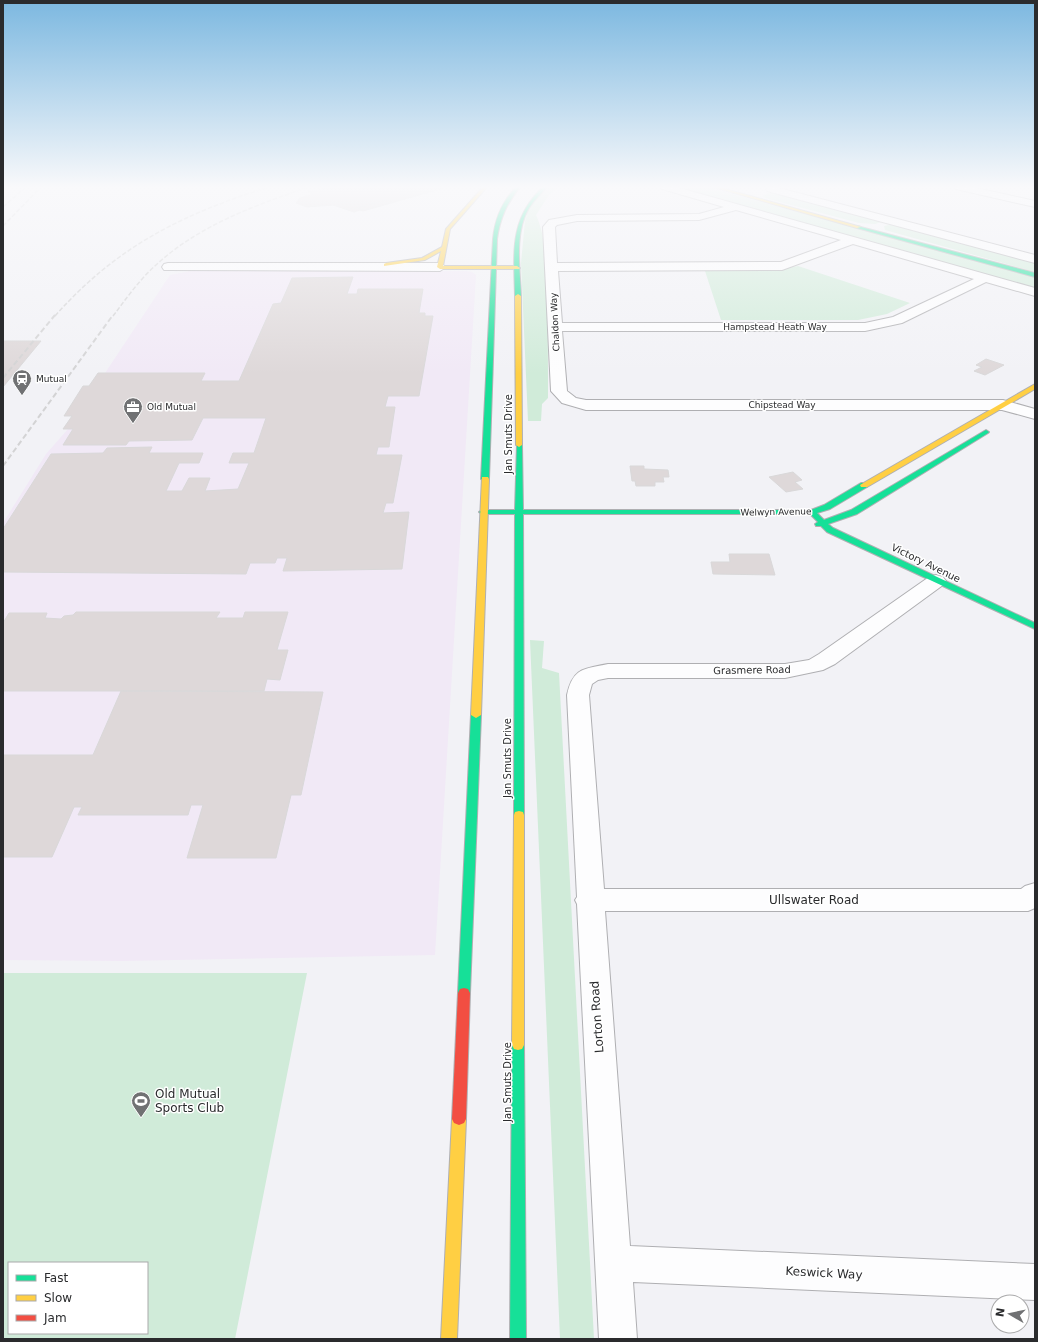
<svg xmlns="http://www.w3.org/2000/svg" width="1038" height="1342" viewBox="0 0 1038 1342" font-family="'DejaVu Sans',sans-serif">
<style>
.commercial{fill:#f1e9f6}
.green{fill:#d0ebd9;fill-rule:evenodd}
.building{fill:#ded8d9;stroke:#d9d8d9}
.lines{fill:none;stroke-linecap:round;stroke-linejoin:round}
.street-casing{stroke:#afafb2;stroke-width:2}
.fast-casing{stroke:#afafb2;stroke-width:2}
.slow-casing{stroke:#afafb2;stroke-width:2}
.jam-casing{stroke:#afafb2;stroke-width:2}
.street{fill:#fdfdfe;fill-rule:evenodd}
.fast{fill:#16e098;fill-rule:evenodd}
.slow{fill:#ffcf43;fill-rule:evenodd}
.jam{fill:#f24e42;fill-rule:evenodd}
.rail-far1{stroke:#d3d3d4;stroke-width:1.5;stroke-dasharray:4.5 2;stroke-linecap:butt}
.rail{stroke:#d3d3d4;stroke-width:2;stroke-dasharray:5.5 3;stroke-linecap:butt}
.labels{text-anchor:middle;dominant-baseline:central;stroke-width:3;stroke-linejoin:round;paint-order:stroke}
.far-street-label{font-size:9px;fill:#2a2b2d;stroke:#fff}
.far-poi-label{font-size:9px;fill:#2a2b2d;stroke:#fff;text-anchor:start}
.street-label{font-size:10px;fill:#2a2b2d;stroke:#fff}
.near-street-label{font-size:12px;fill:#2a2b2d;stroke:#fff}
.near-poi-label{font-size:12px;fill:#2a2b2d;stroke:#fff;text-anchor:start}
</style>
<rect width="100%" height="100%" fill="#f2f2f6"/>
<path class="commercial" d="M190,271H465L472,272L476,275L435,955L122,961L3,960V523L46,454L68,429L170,275Z"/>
<path class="green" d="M547,187H558L549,195L536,215C545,234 545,257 546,278C548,318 548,358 548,398L542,404L541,421H528L521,263L525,221L529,207L542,191Z
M675,187H702L710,188L1035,277V290Z
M771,192H776L881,220V222L875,224L859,223L765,198L763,196Z
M889,225H896L1035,261V272L885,230L884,226Z
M798,266L910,303L887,314L858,320H721L705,271H771Z
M530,640L544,641L542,668L559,673L594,1339H560Z
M3,973H307L235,1339H3ZM9,1263H147V1333H9Z"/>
<path class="building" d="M329,187H447L363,211L360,210L354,212L333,205L307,207L296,203L300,198L313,194L308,192Z
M432,187L442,188L409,197L402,195Z
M387,200L393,202L364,210L357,208Z
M353,277L347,294H357L358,289H423L419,313H425V316H433L419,396H388L385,407H395L389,447H378L376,455H402L393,503H386L383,513L409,512L402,569L283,571L287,558H277L275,563H250L246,574L3,572V529L51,454L103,453L107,448L152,447L149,453H203L199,463H179L166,491H182L189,478H210L205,491L238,489L249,463H229L233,453H254L266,418H203L192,440L129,441L126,445H63L73,429H63L72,416H64L83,386H89L98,373H205L201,381H239L273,304L281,303L292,278Z
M3,341H41L3,387Z
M986,359L1004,365L985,375L974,371L982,367L976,365Z
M630,466H644V469L668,470L669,477H663L664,482H655V486H636L635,481H632Z
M793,472L802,480L795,482L803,489L786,492L769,477Z
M729,554H769L775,575L713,574L711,562H730Z
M76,612H220L216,618H243L245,612H288L277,650H288L280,680L267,679L264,691H3V623L9,613H47L45,618L61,619L64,616L73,615Z
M121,691L323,692L301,795H291L276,858H187L203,805H191L188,815H78L82,807H74L52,857H3V755H93Z"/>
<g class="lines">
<defs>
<path id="street" d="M661,187H676L1035,288V296L986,282L902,323L865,331H562L567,391L576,398L586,400H1003L1035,409V419L1002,410H586L562,403L551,391L543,227L549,220L577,215L699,214L724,207L662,189ZM736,210L841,240L781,262L557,263L555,227L557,225L577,221L699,220ZM853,244L974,279L893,317L865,323H562L558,271L782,270Z
M767,187H775L1035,255V263L767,191L766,189Z
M955,187H972L1035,201V207L956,189Z
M168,263H440L446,267L440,271L164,270L162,267L164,264Z
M936,575L943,577L946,581L943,585L835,664L823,670L785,678H608L598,680L592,684L589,695L604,889H1021L1025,886L1035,883V908L1028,911H605L630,1246L1035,1264V1300L633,1282L637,1339H599L577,904L575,900L577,897L567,695C573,668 583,669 608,664H785L809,660L819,654L929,577Z"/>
<path id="fast" d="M516,187H520C507,203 500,218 497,239L489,479L485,481L481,479L493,239C495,218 502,202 516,187Z
M543,187H547C541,194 534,200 529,208C514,233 520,268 521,296L518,298L515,296C514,252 509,219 543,187Z
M857,226L1035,273V277L857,228Z
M986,430L989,432L988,433L857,514L828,524L833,528L1035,623V629L827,532L821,526H816L815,524L818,522L810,514H523L524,815L523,818H515L514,815L515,514H483L479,512L483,510H515L517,444L519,443L522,445L523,510H811L824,505L861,483H867V487L830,509L817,513L824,520L851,510Z
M476,712L481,715L470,993L468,997L464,998L460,997L458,993L471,715Z
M518,1040L522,1041L524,1045L526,1339H510L512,1045L514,1041Z"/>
<path id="slow" d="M483,187H487L450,229L443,266H517L520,268L519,269H440L437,267L441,251L425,260L384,266V264L386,263L422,258L442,247L446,229Z
M713,187H718L861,227L857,228Z
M518,294L521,296L522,445L519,447L516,445L515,296Z
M1035,384V389L867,487H861L860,485Z
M482,477H488L489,479L481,715L476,718L471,715Z
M519,811L523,812L524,815V1045L522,1049L518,1050L514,1049L512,1045L514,815L515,812Z
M459,1113L464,1115L466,1119L457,1339H441L452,1119L454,1115Z"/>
<path id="jam" d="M464,988L468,989L470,993L466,1119L464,1123L459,1125L454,1123L452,1119L458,993L460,989Z"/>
</defs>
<use href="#street" class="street-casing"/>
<use href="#fast" class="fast-casing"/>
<use href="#slow" class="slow-casing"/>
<use href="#jam" class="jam-casing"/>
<use href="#street" class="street"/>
<use href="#fast" class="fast"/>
<use href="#slow" class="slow"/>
<use href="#jam" class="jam"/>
<path class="rail-far1" d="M3,207L26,187
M3,226L41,187
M55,316C116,247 182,214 269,187
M113,316C126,299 139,280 156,265C198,226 255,205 309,187"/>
<path class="rail" d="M3,378L55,315
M3,466L113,315"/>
</g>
<linearGradient id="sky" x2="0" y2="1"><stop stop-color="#7cb8e0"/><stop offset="0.5" stop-color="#f9f9fb"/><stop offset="1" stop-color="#f9f9fb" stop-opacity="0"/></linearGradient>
<rect width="1038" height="374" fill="url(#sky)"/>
<defs>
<symbol id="station-pin" viewBox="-11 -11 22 30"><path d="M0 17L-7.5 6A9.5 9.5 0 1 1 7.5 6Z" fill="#707173" stroke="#fff"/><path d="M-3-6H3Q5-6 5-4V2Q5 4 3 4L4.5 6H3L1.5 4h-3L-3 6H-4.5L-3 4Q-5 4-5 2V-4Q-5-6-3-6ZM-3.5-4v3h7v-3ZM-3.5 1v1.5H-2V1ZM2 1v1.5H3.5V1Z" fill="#fff"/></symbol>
<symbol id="office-pin" viewBox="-11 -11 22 30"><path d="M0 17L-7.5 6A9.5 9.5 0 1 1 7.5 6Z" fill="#707173" stroke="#fff"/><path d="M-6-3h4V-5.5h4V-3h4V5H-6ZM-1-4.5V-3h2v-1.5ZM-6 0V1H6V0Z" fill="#fff"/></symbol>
<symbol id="stadium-pin" viewBox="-11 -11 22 30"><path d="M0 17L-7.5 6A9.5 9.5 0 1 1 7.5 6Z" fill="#707173" stroke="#fff"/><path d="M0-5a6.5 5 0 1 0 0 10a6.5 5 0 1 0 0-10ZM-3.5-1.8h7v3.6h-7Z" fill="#fff"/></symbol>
</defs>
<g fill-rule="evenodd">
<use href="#station-pin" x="11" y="368" width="22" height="30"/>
<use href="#office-pin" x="122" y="396" width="22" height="30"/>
<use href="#stadium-pin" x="130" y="1090" width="22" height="30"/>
</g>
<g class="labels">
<g class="far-street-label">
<text transform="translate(555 322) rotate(-93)">Chaldon Way</text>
<text x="775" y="327">Hampstead Heath Way</text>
<text x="782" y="405">Chipstead Way</text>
<text transform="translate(776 512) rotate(-1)">Welwyn Avenue</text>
</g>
<g class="far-poi-label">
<text x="36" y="379">Mutual</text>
<text x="147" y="407">Old Mutual</text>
</g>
<g class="street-label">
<text transform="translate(508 434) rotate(-90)">Jan Smuts Drive</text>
<text transform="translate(926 563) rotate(26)">Victory Avenue</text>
<text transform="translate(752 670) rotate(-1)">Grasmere Road</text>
<text transform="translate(507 758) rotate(-90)">Jan Smuts Drive</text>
<text transform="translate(507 1082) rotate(-90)">Jan Smuts Drive</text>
</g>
<g class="near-street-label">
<text x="814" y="900">Ullswater Road</text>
<text transform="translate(597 1017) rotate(-94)">Lorton Road</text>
<text transform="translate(824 1273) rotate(3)">Keswick Way</text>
</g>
<g class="near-poi-label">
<text x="155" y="1094">Old Mutual<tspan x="155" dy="14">Sports Club</tspan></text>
</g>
</g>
<rect width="1038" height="1342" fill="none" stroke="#2a2b2d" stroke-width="8"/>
<rect x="8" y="1262" width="140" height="72" fill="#ffffff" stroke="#aaaaab"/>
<rect x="16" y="1275" width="20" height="6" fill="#16e098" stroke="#aaaaab"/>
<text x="44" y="1282" font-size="12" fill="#2a2b2d">Fast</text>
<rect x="16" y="1295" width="20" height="6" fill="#ffcf43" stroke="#aaaaab"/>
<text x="44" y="1302" font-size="12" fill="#2a2b2d">Slow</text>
<rect x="16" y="1315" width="20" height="6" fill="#f24e42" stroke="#aaaaab"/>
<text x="44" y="1322" font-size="12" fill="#2a2b2d">Jam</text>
<g transform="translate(1010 1314) rotate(279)"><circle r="19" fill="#ffffff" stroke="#aaaaab"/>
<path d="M0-3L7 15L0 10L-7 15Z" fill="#707173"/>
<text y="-6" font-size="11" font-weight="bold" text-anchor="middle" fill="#2a2b2d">N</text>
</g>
</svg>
